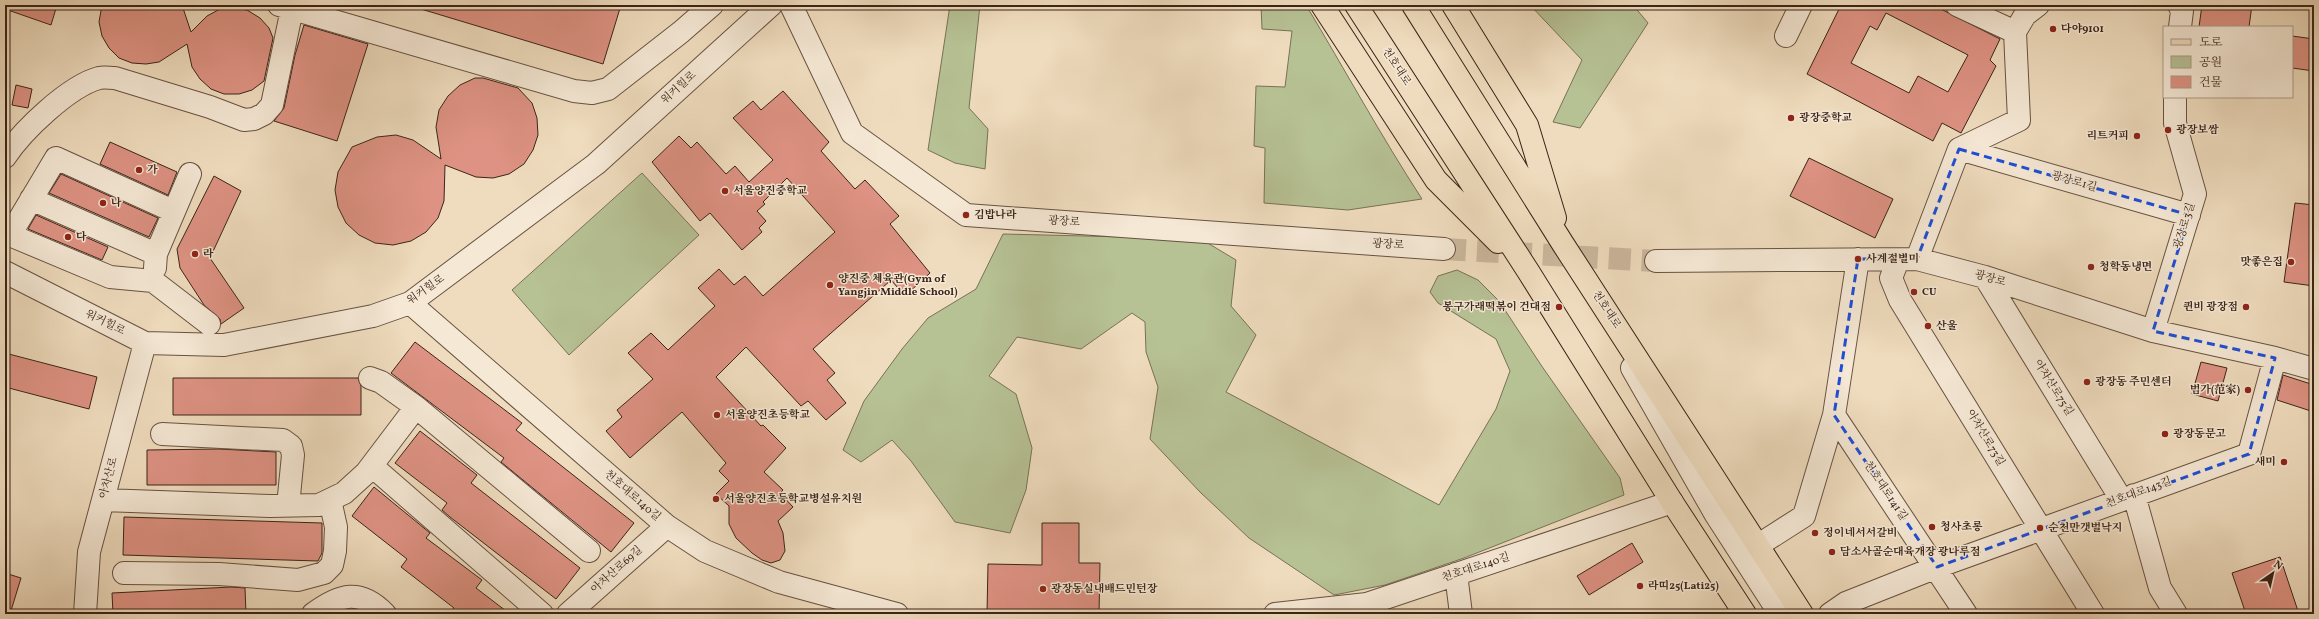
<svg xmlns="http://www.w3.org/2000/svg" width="2319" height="619" viewBox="0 0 2319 619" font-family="Vollkorn,'Noto Serif KR',serif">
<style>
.green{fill:#b6c194;stroke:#787256}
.building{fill:#de9283;stroke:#3b2418;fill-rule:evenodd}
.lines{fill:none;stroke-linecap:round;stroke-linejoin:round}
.minor-tunnel{stroke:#cbb79d;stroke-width:22;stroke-dasharray:22 11;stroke-linecap:butt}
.minor-casing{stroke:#685242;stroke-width:24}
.major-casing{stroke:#3b2418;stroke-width:24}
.minor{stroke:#f5e8d5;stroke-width:22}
.major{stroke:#efdcbe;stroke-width:22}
.marked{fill:none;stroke:#1d4ed8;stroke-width:3;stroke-dasharray:8 5;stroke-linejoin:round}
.poi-dot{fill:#8f2418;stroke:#f5e8d5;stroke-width:1.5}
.labels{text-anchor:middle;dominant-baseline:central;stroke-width:3;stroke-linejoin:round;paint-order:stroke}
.poi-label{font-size:11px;font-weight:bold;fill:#3b2418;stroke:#f5e8d5;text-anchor:start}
.street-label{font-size:11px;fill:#3b2418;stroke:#f5e8d5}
</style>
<rect width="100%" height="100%" fill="#efdcbe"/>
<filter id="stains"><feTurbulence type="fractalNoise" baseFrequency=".005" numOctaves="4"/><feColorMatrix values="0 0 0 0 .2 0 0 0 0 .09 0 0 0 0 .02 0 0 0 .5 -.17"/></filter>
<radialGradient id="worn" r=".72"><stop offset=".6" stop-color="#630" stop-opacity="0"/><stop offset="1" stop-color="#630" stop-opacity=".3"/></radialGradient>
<path class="green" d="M950,5H980L969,108L988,129L985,169L955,163L928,150Z
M1261,5H1306C1345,70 1381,136 1422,199L1348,210L1264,203L1265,148L1254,146L1256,86L1285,87L1292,31L1262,29Z
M1530,5H1633L1648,23L1580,128L1553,122L1582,60Z
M642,173L699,235L569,355L512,290Z
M1003,234L1126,237L1206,242L1236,260L1231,306L1256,335L1226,392L1439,505L1496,409L1510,371L1496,339L1438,303L1430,292L1438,276L1457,270L1478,280L1499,301L1541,365L1620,478L1624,495L1464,558L1385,585L1334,595L1249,538L1200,492L1150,439L1158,387L1146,352L1145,322L1132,313L1081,349L1017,337L989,376L1016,394L1032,448L1026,490L1010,533L955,522L911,461L892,440L861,462L843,450L864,401L902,349L928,318L976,289Z"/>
<path class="building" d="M5,5H57L51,25L5,9Z
M102,5H182L191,32L207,16L220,9L234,8L247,10L260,18L269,28L273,38L264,81L252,90L239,94H224L211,89L200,79L192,67L187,44L159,62L146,64L132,63L119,58L109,48L102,36L99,22Z
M422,5H621L603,64L421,9Z
M1841,5H1933L2000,39L1990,60L1996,66L1961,133L1942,123L1933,141L1807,74ZM1886,13L1968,55L1948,92L1918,76L1909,93L1851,63L1870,26L1877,30Z
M2202,5H2252L2249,27H2199Z
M304,25L368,44L337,141L274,121L284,108L295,55Z
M2292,36L2314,39V71L2292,68Z
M475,78H483L518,88L532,103L537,118L538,135L533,150L524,164L509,174L493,178L476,177L445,165L444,201L438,218L426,232L411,241L393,245L375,243L359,235L346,223L338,207L335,190L338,172L352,147L377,137L396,135L413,140L441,159L436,127L439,110L448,96L460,85Z
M16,85L32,89L28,108L12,105Z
M783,91L829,142L821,151L855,189L865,180L899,216L890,224L930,273L905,296L891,280L813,349L835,373L827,380L846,403L826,420L808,401L801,406L746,347L716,377L761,426L763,425L786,448L764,472L783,490L780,493L793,507L778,521L783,533L785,551L780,560L771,563L762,560L752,553L736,538L729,524V506L716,494L729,481L719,471L726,463L682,412L630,458L606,431L622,417L617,410L653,379L628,353L651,333L668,350L715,306L698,288L719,269L734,285L745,276L763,296L835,232L787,178L763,202L765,204L757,211L766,221L759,228L762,232L742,250L710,213L700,221L652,162L679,136L691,148L697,142L726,174L735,166L749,182L773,160L733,118L753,101L761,110Z
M110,142L177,172L168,195L100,164Z
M1809,158L1893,199L1875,238L1790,196Z
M61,174L158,218L149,237L49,193Z
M214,176L241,191L210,258L244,308L221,324L220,319L204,305L180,268L177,249Z
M2295,203L2314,205V286L2284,282Z
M36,215L108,247L102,260L28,229Z
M415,342L522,423L516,430L634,523L611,552L501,462L504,458L391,373Z
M5,353L97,377L89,409L5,387Z
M2201,362L2227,368L2218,401L2192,394Z
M2283,375L2314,385V412L2277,400Z
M173,378H358L361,386V415H173Z
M420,431L477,475L471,483L580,568L556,599L450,517L442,510L447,503L395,463Z
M219,449L276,452V485H147V450Z
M374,487L430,533L426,538L482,580L476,588L510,614H450L454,608L401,567L407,559L352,516Z
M124,517L322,523V553L318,561L123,555Z
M1042,523H1079V563H1100L1099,614H987L988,564L1042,565Z
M1632,543L1643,562L1589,595L1577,576Z
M2280,557L2299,614H2246L2232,573Z
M5,573L21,578L10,614H5Z
M231,587L245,588L246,614H113L112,593Z"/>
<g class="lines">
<path class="minor-tunnel" d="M1444,249L1656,261"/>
<defs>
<path id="minor" d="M279,5L574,91L592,93L608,89L681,32L712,5
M791,5L852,133L966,215L1444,249
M1957,5L2015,32
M2179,5L2182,11L2180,27
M1786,36L1801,5
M1959,149L2189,215
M5,157C22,131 69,86 99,78C104,77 110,78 115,78L210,107L244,120L254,119L264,114L272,105L292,9
M31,199L156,254
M5,233L110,277L153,281L209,324
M10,235L56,158L173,211
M1917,259L1959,149L2019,120L2015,32L2025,15L2038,5
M1898,260L1891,278L1900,300L2093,614
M1656,261L1917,259L1985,277L2153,331L2275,358L2314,369
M155,268L156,254L190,174
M5,272L145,343L224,345L373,316L410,303L596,164L771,5
M1985,277L2121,499
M410,303L667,526L705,551L779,582L897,614
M2153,331L2195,194L2175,123V97
M1632,368L1716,515L1780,614
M370,378L381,382L416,407
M1834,415L1966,614
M162,434L283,440L291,446L293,455L288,506
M372,466L542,614
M2134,495L2160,588L2176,614
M103,500L270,506L319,505L344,493L366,473L416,407L589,551
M1757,546L1804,516L1834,415L1858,259
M124,573L219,574L298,580L324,573L332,565L335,551L336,527L330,500
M1456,574L1461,614
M85,614L89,552L145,343
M313,614C340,594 360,588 385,614
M568,614L667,526
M1275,614L1367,604L1672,502
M1830,614L1846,603L1937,567L2249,454L2275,358"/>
<path id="major" d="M1322,5L1436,180L1498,242
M1356,5L1528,271L1672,502L1745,614
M1413,5L1563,244L1802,614
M1453,5L1527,125L1555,218"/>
</defs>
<use href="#minor" class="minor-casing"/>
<use href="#major" class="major-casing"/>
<use href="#minor" class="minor"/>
<use href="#major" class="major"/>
</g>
<path class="marked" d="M1959,149L2189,215L2153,331L2275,358L2249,454L1937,567L1834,415L1858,259H1917Z"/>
<g class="poi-dot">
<circle cx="2053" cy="29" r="4"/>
<circle cx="1791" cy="118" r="4"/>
<circle cx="2168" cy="130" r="4"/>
<circle cx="2137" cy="136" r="4"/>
<circle cx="139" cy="170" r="4"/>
<circle cx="725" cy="191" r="4"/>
<circle cx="103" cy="203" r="4"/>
<circle cx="966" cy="215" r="4"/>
<circle cx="68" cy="237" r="4"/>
<circle cx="195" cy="254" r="4"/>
<circle cx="1858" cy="259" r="4"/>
<circle cx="2291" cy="262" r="4"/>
<circle cx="2091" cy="267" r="4"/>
<circle cx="830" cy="285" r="4"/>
<circle cx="1914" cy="292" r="4"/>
<circle cx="1559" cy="307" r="4"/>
<circle cx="2246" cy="307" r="4"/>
<circle cx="1928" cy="326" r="4"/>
<circle cx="2087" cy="382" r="4"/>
<circle cx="2248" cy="390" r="4"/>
<circle cx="717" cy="415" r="4"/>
<circle cx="2165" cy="434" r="4"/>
<circle cx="2284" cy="462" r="4"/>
<circle cx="716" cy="499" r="4"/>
<circle cx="1932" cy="527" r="4"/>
<circle cx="2040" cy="528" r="4"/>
<circle cx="1815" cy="533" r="4"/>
<circle cx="1832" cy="552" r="4"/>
<circle cx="1640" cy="586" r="4"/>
<circle cx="1043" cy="589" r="4"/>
</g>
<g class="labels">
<g class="poi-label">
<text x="2061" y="29">다야9101</text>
<text x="1799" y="118">광장중학교</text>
<text x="2176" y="130">광장보쌈</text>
<text x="2129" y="136" text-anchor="end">리트커피</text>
<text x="147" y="170">가</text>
<text x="733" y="191">서울양진중학교</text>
<text x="111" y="203">나</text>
<text x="974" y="215">김밥나라</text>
<text x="76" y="237">다</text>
<text x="203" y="254">라</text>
<text x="1866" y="259">사계절별미</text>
<text x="2283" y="262" text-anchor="end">맛좋은집</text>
<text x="2099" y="267">청학동냉면</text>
<text x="838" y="279">양진중 체육관(Gym of<tspan x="838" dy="13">Yangjin Middle School)</tspan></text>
<text x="1922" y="292">CU</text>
<text x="1551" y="307" text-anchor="end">봉구가래떡볶이 건대점</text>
<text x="2238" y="307" text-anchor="end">퀸비 광장점</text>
<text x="1936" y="326">산울</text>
<text x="2095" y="382">광장동 주민센터</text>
<text x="2240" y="390" text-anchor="end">범가(范家)</text>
<text x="725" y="415">서울양진초등학교</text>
<text x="2173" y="434">광장동문고</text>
<text x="2276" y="462" text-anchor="end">새미</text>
<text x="724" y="499">서울양진초등학교병설유치원</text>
<text x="1940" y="527">청사초롱</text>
<text x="2048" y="528">순천만갯벌낙지</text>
<text x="1823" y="533">정이네서서갈비</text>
<text x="1840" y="552">담소사골순대육개장 광나루점</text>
<text x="1648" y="586">라띠25(Lati25)</text>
<text x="1051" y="589">광장동실내배드민턴장</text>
</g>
<g class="street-label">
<text transform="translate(1396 67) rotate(57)">천호대로</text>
<text transform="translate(679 88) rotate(-42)">워커힐로</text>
<text transform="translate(2074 182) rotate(16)">광장로1길</text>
<text transform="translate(1064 222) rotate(4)">광장로</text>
<text transform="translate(2185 226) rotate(-73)">광장로3길</text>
<text transform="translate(1388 245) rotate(4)">광장로</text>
<text transform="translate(1990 279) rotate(16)">광장로</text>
<text transform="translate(426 290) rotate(-35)">워커힐로</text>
<text transform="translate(1606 310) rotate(57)">천호대로</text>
<text transform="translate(105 323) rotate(26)">워커힐로</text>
<text transform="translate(2053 388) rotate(58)">아차산로75길</text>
<text transform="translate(1985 438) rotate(59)">아차산로73길</text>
<text transform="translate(109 478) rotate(-75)">아차산로</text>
<text transform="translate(1885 491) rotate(56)">천호대로141길</text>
<text transform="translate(2139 493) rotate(-20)">천호대로143길</text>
<text transform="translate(632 496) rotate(41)">천호대로140길</text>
<text transform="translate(1476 568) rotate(-18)">천호대로140길</text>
<text transform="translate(617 570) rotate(-42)">아차산로69길</text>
</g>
</g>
<rect width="2319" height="619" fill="none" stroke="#efdcbe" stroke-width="20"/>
<rect x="6" y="6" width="2307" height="607" fill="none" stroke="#3b2418" stroke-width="2"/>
<rect x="10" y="10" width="2299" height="599" fill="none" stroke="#3b2418"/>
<rect x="2163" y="26" width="130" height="72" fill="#f5e8d5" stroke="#ab9a89"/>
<rect x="2171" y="39" width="20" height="6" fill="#efdcbe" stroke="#ab9a89"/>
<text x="2199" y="46" font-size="12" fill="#3b2418">도로</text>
<rect x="2171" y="56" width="20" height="12" fill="#b6c194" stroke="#ab9a89"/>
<text x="2199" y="66" font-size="12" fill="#3b2418">공원</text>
<rect x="2171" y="76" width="20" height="12" fill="#de9283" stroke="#ab9a89"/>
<text x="2199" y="86" font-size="12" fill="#3b2418">건물</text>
<g transform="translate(2273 573) rotate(34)" stroke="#f5e8d5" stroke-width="3" paint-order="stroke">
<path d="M0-3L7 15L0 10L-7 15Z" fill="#3b2418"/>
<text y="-6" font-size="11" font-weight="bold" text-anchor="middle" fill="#3b2418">N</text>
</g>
<rect width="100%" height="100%" filter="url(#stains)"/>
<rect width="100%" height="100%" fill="url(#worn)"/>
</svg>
